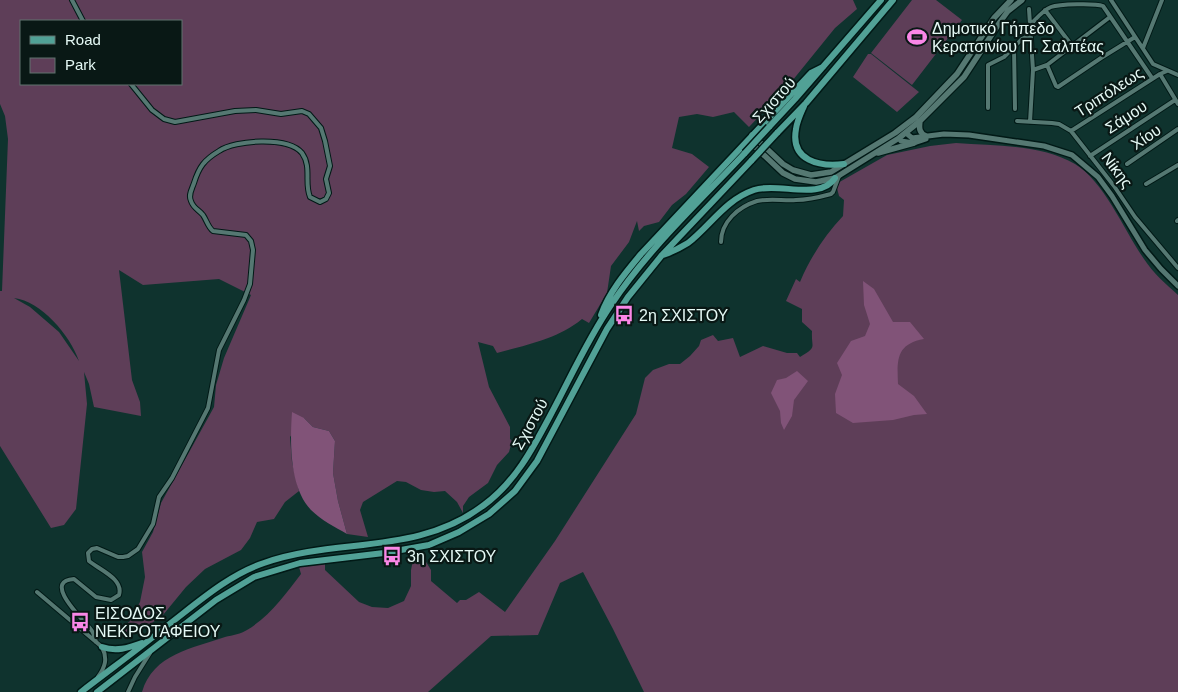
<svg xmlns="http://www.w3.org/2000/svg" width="1178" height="692" viewBox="0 0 1178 692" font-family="Arial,sans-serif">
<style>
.green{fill:#5e3e58;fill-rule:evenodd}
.forest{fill:#815378}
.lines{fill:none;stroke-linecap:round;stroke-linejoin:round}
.minor-casing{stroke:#011916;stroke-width:6}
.tertiary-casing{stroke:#011916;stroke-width:8}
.secondary-casing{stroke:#011916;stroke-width:8}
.primary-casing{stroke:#011916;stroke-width:9}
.minor{stroke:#557872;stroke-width:4}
.tertiary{stroke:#557872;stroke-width:5}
.secondary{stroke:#557872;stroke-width:5.5}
.primary{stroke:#51a196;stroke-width:6}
.primary-bridge-casing{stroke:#011916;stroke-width:9;stroke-linecap:butt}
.primary-bridge{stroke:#51a196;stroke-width:6}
.labels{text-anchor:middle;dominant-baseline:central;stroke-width:4.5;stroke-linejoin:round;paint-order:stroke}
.poi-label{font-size:16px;fill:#e5f9f5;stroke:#091815;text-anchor:start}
.street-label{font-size:16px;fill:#e5f9f5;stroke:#091815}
</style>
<rect width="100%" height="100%" fill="#0f332e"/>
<path class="green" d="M0,0H853L857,9L835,28L788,86L749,127L734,112L713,117L697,114L679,117L672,148L692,154L709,167L686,194L672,205L659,222L644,226L639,231L637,221L629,242L611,266L607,293L589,323L582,319C558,339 526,345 497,353L493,346L478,342L489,387L510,427V439L512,441L509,452L497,465L488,483L469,497L463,506V513L457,502L445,491L434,492L421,490L406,482L397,481L363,502L360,510L368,537L347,534L338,501L333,473L335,441L329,431L313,427L304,418L290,437L292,462L299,491L285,502L274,519L257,522L250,538L241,550L205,569L186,587L163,615L138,633L112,637L130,621L140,602L145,577L142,552L153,532L161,503L214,407L216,385L224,358L251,295L219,279L143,285L119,270L132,380L140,402L141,416L94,407L89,384L84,372L87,404L76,509L64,525L51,528L0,446V291H2L8,139L5,116L0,104ZM21,21H181V84H21ZM14,298C41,301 70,335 79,361L59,332L30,307Z
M912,0H936L962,20L912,85L871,53Z
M868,54H871L919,92L897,112L853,77Z
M956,143C995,146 1041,144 1075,164C1104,181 1125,232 1144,259C1153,273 1166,284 1178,295V692H644L613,629L583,572L560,583L538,635L491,636L428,692H142C153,654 193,648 225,637C233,635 241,634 247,630C270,616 285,595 301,574L299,567L325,564V570L359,602L372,607L388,608L404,601L411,586V570L414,555L420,552L431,570V581L457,603L460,600H466L479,592L505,612L555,541L636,414L645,378L653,370L669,364H680L690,356L699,346L701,340L713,335L718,341L733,338L740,357L763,346L787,353H797L800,357C818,346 811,349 812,331L802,322V309L786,301L796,279L800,282C810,258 825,235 843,216L844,200L839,196L836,184L887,155L930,146Z"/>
<path class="forest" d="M863,281L874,289L893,322H910L924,339C896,344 897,360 898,384L914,396L927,414L914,415L893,420L853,423L836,413L835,394L842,375L837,363L851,341L865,336L870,324L864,305Z
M797,371L808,381L794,400L792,416L784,430L781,423L780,411L771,393L777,380L786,378Z
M292,412L304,418L313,427L329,431L335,441L333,473L338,501L347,534C335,527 321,520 311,510C289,487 290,441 292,412Z"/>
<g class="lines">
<defs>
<path id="minor" d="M72,0L83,21
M1111,0L1153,64L1178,75
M1029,9L1033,70L1030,122
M1045,10L1073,47
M1030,25C1036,19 1043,10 1051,7C1059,4 1095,3 1103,6L1152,78
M1014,47L1015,109
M1143,48L1162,0
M1047,65L1056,86L1058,87L1101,58L1135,37
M1033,70L1047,65L1110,17
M1167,71L1160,74L1178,104
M988,108V65L1004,57L1022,39L1030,35
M1017,121L1052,123L1059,124L1071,131L1114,186L1135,217L1178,268
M1071,131L1160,74
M1090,156L1175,100
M1127,164L1178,129
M1146,184L1178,165
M1177,221L1178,220
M721,242C721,222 738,207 757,201C770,198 784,201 796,200C808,200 820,197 831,194L833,192L839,176
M37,592L102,647C108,659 105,667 98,677
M96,642C95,638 94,634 92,631C87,623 40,581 74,579L96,597L111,600L119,595C124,579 100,570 89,561L88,553L92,549L97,548L118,557H123L128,556L138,549L153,524L159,497L172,478L208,408L219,350L244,300L250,284L253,250L251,241L246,235L213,231C208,227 207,221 203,215C199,210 193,208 191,201C188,195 192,189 194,183C199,167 204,160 219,151C235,140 288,136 302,153C312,167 304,183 310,197L320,202L326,199L329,193L326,179L330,166L325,141L321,128L309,114L302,111L281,114L256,110L235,111L175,122L164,119L152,110L131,84
M128,692L135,677L150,653"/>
<path id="tertiary" d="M906,133L912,138L944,134L969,135L1044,146L1072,155L1098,177L1112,196L1145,250L1161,269L1178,286
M899,138L901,141L914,143L926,139"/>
<path id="secondary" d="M920,121C919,128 919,133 926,136
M752,135L783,164L793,170L811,175L831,172L895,133L916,117L957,74L994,18L1011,0
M751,143L783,173L795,179L816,182L835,178L899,138L920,121L964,77L1000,22L1008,11L1022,0
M878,153L914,143"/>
<path id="primary" d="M804,106C801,113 797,121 796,129C790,161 820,167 844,164
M769,127L795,99L881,0
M777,133L806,103L893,0
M663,255C672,252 680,248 688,243C711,225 725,200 754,190C779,182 820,201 835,178
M601,315C609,292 626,272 641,254L811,73L823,67
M102,647C116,652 128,648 142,643
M81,692C108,671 136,651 163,629C195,605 226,576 264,563C338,537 417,556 484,505C515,482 532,450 550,416C570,379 587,340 611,305C648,249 699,202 745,153
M97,692L216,600L254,577L300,563L384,553L429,545L459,532L489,514L515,491L537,461L607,329L628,297L662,255L752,160"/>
</defs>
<use href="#minor" class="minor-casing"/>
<use href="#tertiary" class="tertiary-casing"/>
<use href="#secondary" class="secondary-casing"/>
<use href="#primary" class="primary-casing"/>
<use href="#minor" class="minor"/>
<use href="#tertiary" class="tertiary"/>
<use href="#secondary" class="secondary"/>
<use href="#primary" class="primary"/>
<defs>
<path id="primary-bridge" d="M745,153L769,127
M752,160L777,133"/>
</defs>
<use href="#primary-bridge" class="primary-bridge-casing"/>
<use href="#primary-bridge" class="primary-bridge"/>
</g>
<defs>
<symbol id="stadium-bare" viewBox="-9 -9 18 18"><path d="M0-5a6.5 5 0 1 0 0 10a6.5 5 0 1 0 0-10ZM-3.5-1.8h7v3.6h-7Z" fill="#fa87e7" stroke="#091815" stroke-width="2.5" paint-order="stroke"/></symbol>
<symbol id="bus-bare" viewBox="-9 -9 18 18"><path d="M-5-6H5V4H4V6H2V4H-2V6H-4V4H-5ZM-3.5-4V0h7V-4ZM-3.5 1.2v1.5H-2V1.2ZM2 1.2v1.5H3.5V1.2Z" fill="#fa87e7" stroke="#091815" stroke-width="2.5" paint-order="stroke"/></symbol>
</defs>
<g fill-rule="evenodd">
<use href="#stadium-bare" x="903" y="23" width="28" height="28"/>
<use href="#bus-bare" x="610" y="301" width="28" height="28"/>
<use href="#bus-bare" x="378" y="542" width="28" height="28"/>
<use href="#bus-bare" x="66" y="608" width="28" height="28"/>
</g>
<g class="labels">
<g class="poi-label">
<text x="932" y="28">Δημοτικό Γήπεδο<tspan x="932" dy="18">Κερατσινίου Π. Σαλπέας</tspan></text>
<text x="639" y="315">2η ΣΧΙΣΤΟΥ</text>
<text x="407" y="556">3η ΣΧΙΣΤΟΥ</text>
<text x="95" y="613">ΕΙΣΟΔΟΣ<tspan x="95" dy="18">ΝΕΚΡΟΤΑΦΕΙΟΥ</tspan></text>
</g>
<g class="street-label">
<text transform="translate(1109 92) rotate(-33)">Τριπόλεως</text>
<text transform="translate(774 100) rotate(-48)">Σχιστού</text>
<text transform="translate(1126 117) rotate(-33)">Σάμου</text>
<text transform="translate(1146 137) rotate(-34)">Χίου</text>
<text transform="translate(1117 170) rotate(53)">Νίκης</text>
<text transform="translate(530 424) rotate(-61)">Σχιστού</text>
</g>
</g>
<rect x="20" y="20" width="162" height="65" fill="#091815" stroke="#61726f"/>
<rect x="30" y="36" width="25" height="8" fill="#51a196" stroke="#61726f"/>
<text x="65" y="45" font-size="15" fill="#e5f9f5">Road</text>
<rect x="30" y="58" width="25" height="15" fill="#5e3e58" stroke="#61726f"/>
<text x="65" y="70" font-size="15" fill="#e5f9f5">Park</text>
</svg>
